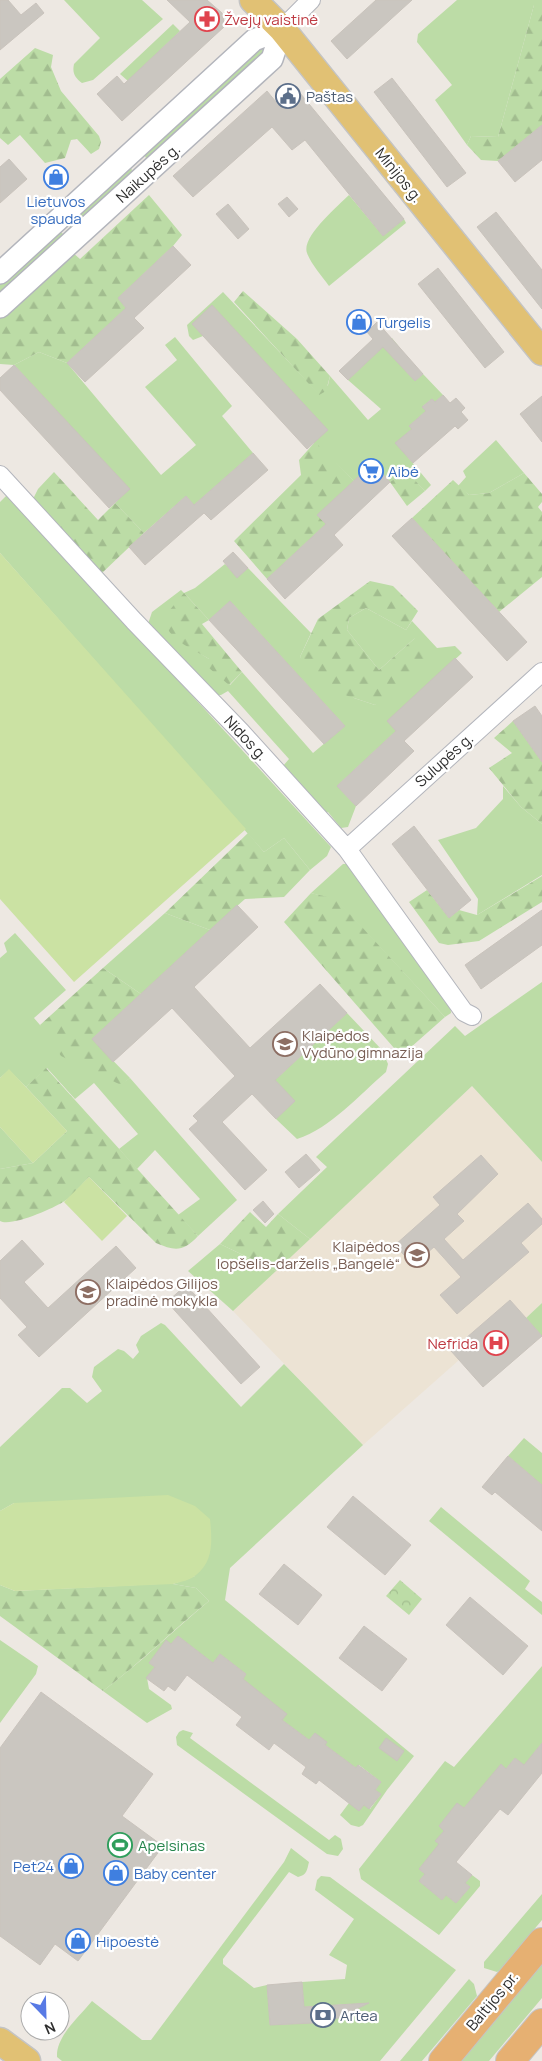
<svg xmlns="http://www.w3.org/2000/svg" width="542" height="2061" viewBox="0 0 542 2061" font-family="Manrope,sans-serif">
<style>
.education{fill:#ece3d4}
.grass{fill:#bcdca6;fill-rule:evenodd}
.forest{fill:url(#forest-firs)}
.park{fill:url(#park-crowns)}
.pitch{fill:#cbe2a3}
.building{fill:#cac6c0;stroke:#c9c3bc}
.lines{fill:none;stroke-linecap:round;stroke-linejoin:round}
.minor-casing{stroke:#b3b5bc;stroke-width:20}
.tertiary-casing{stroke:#b3b5bc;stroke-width:24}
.primary-casing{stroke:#c4c4c4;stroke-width:29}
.trunk-casing{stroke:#c4c4c4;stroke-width:30}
.minor{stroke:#fff;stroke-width:18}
.tertiary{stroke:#fff;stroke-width:21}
.primary{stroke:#e1c174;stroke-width:26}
.trunk{stroke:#e6b072;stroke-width:28}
.labels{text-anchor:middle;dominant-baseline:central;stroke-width:4.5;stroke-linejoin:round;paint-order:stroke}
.health-label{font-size:15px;fill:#be3a42;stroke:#fff;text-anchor:start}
.service-label{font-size:15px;fill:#4e5e75;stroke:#fff;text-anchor:start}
.street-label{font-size:15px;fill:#2e2e2e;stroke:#fff}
.shop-label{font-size:15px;fill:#366cbe;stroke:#fff;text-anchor:start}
.education-label{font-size:15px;fill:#785e54;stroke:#fff;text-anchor:start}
.leisure-label{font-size:15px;fill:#27864d;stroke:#fff;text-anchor:start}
</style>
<defs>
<pattern id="forest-firs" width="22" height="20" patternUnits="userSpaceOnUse" patternTransform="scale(1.25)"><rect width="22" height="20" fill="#bcdca6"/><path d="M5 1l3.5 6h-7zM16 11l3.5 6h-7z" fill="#a2bd8f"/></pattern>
<pattern id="park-crowns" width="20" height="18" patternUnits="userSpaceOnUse" patternTransform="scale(1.25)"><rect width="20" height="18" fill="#bcdca6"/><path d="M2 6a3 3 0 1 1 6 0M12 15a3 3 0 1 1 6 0" fill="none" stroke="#a2bd8f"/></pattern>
</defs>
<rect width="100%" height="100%" fill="#ede8e2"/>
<path class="education" d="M472,1086L542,1162V1303L526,1318L510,1300L459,1360L363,1445L233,1311Z"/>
<path class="grass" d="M64,0H142L163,19L93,80L82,83C75,78 72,73 74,64L100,38Z
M457,0H534V5L498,137L471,136L467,145L435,100L452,85L417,42L418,34Z
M173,24L180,31L128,81L120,74Z
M263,45L268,50L147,160L145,156V151Z
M131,168L132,170L129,177L73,231L68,224Z
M349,195L383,236L404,219L406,223L329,286C322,276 311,264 307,253C301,237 338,206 349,195Z
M59,230L65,236L0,296V285Z
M223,292L319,394L328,385L330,376L368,420L381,409L348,380L392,338L400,348L392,356L415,381L423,374L443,395L435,402L432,399L423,406L426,411L409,426L412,429L396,443L431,485L425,491L406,472L390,482L373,464L354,481L203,336L193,340L189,336L187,325Z
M175,337L232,406L222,416L253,453L194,505L186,496L144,533L115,503L129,489L14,365L39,352L67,363L161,475L196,445L145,387L177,360L165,345Z
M496,440L524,473L489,493L469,495L458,486L466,477L463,471Z
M9,493L87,581L331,847L327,856L310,870L284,838L264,852L0,553V502Z
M225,564L237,577L248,568L311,633L300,657L354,698L375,705L415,638L379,670L347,630L349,618L366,608L406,630L412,621L437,648L455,646L462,653L388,721L396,731L337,786L356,806L348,827L341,828L328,812L323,815L284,769L283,766L289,759L228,691L221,695H216L148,624L152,612L181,590L184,593L195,588ZM185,594L209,620L230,601L345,726L313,753L242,672L230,685L209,659L190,647Z
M503,786L521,807L542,824V875L477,915L478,899L438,840L476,828L503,799Z
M343,864H347L450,1004L451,1013L445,1017L336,900L311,893Z
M165,913L210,930L141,994L103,968Z
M15,933L66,990L34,1018L40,1025L121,1084L130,1078L237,1200L198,1236L178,1215L200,1199L155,1150L137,1169L119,1149L138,1134L94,1083L75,1099L47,1068L26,1087L9,1070L0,1078V958L7,952L4,943Z
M542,982V1162L472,1086L310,1239L278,1214L327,1167L316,1157L455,1026L465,1036Z
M347,1013L382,1050L388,1064L386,1072C359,1095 331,1128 297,1139L276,1119L294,1101L275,1080Z
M0,1127L33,1163L0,1169Z
M220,1244L276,1271L233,1311L188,1271Z
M542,1303V1336L526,1318Z
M161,1323L165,1325L241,1407L284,1364L363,1445L230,1568L225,1600L414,1756L387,1790L363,1825L359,1827L351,1825L340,1815L349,1803L364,1805L370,1809L381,1794L375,1790L381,1782L359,1765L356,1768L325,1745L315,1733L309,1740L282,1720L243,1679L246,1674L220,1654L213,1663L178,1636L171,1644L166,1641L149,1663L155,1667L147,1678L149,1689L171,1705L172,1709L147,1723L103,1691C140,1663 173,1631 209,1601L196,1588L173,1584L195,1576L14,1503L0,1511V1447L62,1388H70L87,1403L102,1391L92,1377L94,1367L118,1349L124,1351L133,1359L139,1352L136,1345L141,1336Z
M524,1438L542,1453V1485L508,1456Z
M441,1507L530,1581L525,1589L542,1602V1615L429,1521Z
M0,1640L38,1666L36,1674L0,1723Z
M542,1666V1743L533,1754L536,1757L527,1768L515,1758L506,1769L501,1765L478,1803L472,1799L464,1808L457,1804L439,1826L444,1831L436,1841L443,1847L433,1852L419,1869L425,1874L419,1881L442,1900L446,1895L456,1903L470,1887L465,1883L472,1875L480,1881V1886L439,1935L361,1879L359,1869L445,1761L454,1767Z
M183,1730L193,1733L190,1738L329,1840L335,1835L341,1839L343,1849L338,1856L327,1854L177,1745L176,1737L179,1732Z
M291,1848L309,1862C307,1870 307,1875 298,1877L289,1872L223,1959V1964L254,1988L267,1985L270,2025C299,2024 326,2023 352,2011L351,2004L304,2007L302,1982L345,1979L347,1965L329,1955L354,1919L315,1890L317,1880L321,1876L330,1877L456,1970L380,2061H62L57,2057C56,2036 79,2017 92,2001L142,2040H151L284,1862Z
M542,1894V1920L500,1970L497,1972L484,1968V1962Z
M542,1959V1998L489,2061H457Z
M469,1979L474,1984L477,1996L422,2061H400Z"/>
<path class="forest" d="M534,0H542V125L498,161L481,160L467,145L471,136L498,137L534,5Z
M35,48L53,55L51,67L61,91L99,136L101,142L99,149L91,154L77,139L71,140L65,158L45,163L20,135L8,145L0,138V79Z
M149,195L182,235L173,246L118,298L126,308L67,363L39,352L14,365L0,364V318L72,252L80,259Z
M243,291L297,339L330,376L326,391L319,395L234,302Z
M315,442L354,481L318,515L326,524L267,579L234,541L301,475L299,460Z
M406,471L425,491L407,506L390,482Z
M54,472L98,520L115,503L144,533L102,573L33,499L38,489Z
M524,473L542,494V502L538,507L542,512V577L499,612L412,518L453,480L469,495L489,493Z
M370,581L393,586L418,611L406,630L366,608L349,618L347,630L379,670L415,638L431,656L375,705L324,688L300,657L318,619Z
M184,593L209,620L202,624L242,672L229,685L209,668V659C190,647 169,641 163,618Z
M513,721L542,762V824L521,807L489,768L512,753L494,738Z
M248,833L264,852L284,838L310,870L284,897L245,899L210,930L165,913Z
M542,876V902L479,941L448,945L439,943L409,902L427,890L449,918L459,910L477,915Z
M311,893L336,899L445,1017L401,1056L284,922Z
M103,968L141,994L92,1039L130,1078L121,1085L61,1056L40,1025Z
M46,1068L198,1236C183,1252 175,1251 156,1243L89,1177C81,1185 73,1197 63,1202C52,1209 11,1227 0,1221V1169L33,1163L67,1131L26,1087Z
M250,1212L266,1227L278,1214L310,1239L276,1271L220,1244Z
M158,1584H173L196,1588L209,1601C173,1630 140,1663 103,1691L0,1616V1585L15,1591Z"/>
<path class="park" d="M400,1580L422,1599L409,1615L386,1596Z"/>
<path class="pitch" d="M0,553L246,829L74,982L0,899Z
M9,1069L67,1131L33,1163L0,1127V1078Z
M89,1177L127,1216L102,1241L64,1202Z
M168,1495L195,1506L210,1519C212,1540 214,1561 196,1575C191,1580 180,1582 173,1584L15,1591L0,1585V1511L14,1503Z"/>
<path class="building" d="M0,0H8L21,15L36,3L44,13L0,50Z
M167,0H207L222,13L225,26L122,121L97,94L117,76L124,84L190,22Z
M376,0H412L347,59L331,41Z
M392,78L466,173L447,187L374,92Z
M295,87L404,219L383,236L305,140L292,150L272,127L193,197L173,176L267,91L276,102Z
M542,125V160L515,182L498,161Z
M9,159L27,179L0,203V167Z
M287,197L298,209L289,217L278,204Z
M228,204L249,229L238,239L216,214Z
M496,212L542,270V309L477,227Z
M173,246L191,265L134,318L144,328L85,382L67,363L126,308L118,298Z
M438,268L504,352L485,368L418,284Z
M212,305L328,430L307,449L192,324Z
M377,322L423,374L415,381L383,347L348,380L339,371L373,339L367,332Z
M14,365L130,489L109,508L0,390V378Z
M443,395L450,403L456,398L465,408L461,412L468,420L458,429L455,426L413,463L395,443L412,429L409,426L426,411L422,407L432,399L435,402Z
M542,396V442L520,414Z
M253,453L268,470L211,520L204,513L145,565L129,547L186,496L194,505Z
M373,463L390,482L334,535L343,545L285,599L267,579L326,524L317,515Z
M412,518L527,642L507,661L392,536Z
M233,552L248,568L237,578L223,561Z
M230,601L345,726L324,744L209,620Z
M455,658L473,677L404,741L414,751L356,806L337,786L396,731L387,721Z
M535,706L542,716V762L513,721Z
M414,826L471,900L449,918L392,844Z
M237,905L258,927L194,987L250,1048L320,984L347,1013L275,1080L295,1101L276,1119L252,1094L222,1122L267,1170L245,1190L189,1129L198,1121L193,1116L235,1076L172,1008L113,1062L92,1039Z
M542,910V945L481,989L465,965Z
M306,1154L320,1170L299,1188L285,1172Z
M481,1155L498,1174L457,1214L464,1221L444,1239L463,1260L528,1203L542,1219V1224L521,1243L529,1252L457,1314L440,1295L461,1277L434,1247L413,1265L395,1245L440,1205L433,1197Z
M263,1201L274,1214L265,1223L253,1210Z
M22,1240L44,1264L24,1282L48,1308L116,1246L136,1268L39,1357L18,1335L27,1327L0,1298V1261Z
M186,1285L260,1367L241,1384L167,1302Z
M510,1300L542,1336L483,1387L451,1351Z
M508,1456L542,1485V1531L495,1492L492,1495L482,1487Z
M353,1496L411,1545L385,1575L327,1527Z
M284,1564L322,1595L298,1625L259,1594Z
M470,1597L528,1646L503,1675L446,1625Z
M364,1626L407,1659L382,1691L339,1658Z
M178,1636L213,1663L220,1654L246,1674L243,1679L287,1714L282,1720L309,1740L315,1733L327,1742L325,1745L356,1768L358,1765L381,1782L375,1790L381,1794L369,1809L364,1805L359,1811L319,1780L316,1784L302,1774L306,1767L274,1743L269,1750L236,1725L242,1717L187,1675L175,1691L168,1686L164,1691L146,1678L155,1667L149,1663L166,1640L171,1644Z
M41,1692L153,1774L122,1816L163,1846L78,1961L55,1944L40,1965L0,1936V1748Z
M386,1738L404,1751L397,1761L379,1748Z
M542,1743V1773L508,1815L500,1809L456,1862L472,1875L465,1883L470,1887L456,1903L446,1895L442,1900L419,1881L425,1874L419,1869L439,1844L435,1841L444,1831L439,1826L457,1803L464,1808L501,1764L506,1769L515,1758L524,1765Z
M302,1982L304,2007L369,2003L338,2018L313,2023L270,2025L267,1985Z"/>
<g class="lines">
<defs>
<path id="minor" d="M282,29L311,0
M0,475L134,621L241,732L347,849L464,1012L472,1016
M347,849L542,672"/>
<path id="tertiary" d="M0,273L254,40L282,29
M0,307L272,59L282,29"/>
<path id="primary" d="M253,0L282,29L542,352
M0,2041L27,2061"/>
<path id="trunk" d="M443,2061L542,1942
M510,2061L542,2023"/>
</defs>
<use href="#minor" class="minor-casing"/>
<use href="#tertiary" class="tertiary-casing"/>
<use href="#primary" class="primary-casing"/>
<use href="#trunk" class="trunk-casing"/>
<use href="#minor" class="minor"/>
<use href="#tertiary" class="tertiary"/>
<use href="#primary" class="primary"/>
<use href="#trunk" class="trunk"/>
</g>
<defs>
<symbol id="pharmacy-ring" viewBox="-11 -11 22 22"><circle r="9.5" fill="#fff" stroke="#e0444e" stroke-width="1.5"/><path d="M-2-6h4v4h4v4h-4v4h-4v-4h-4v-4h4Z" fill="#e0444e"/></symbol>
<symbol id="civic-ring" viewBox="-11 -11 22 22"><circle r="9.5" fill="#fff" stroke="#5c6f8a" stroke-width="1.5"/><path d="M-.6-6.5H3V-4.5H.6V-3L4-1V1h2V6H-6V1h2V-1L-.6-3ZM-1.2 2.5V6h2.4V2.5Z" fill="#5c6f8a"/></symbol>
<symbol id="shop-ring" viewBox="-11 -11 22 22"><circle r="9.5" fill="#fff" stroke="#3f7fe0" stroke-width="1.5"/><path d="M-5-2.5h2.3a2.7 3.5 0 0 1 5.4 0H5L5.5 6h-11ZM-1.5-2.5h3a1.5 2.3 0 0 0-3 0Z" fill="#3f7fe0"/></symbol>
<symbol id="supermarket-ring" viewBox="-11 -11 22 22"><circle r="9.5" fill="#fff" stroke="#3f7fe0" stroke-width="1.5"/><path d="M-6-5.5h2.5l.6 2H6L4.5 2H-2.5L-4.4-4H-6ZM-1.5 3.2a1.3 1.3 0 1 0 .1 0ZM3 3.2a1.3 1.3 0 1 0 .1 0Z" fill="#3f7fe0"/></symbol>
<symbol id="school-ring" viewBox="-11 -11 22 22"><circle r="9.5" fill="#fff" stroke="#8d6e63" stroke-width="1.5"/><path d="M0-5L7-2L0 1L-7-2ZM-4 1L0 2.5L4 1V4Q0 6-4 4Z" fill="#8d6e63"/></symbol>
<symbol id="hospital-ring" viewBox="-11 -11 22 22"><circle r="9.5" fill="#fff" stroke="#e0444e" stroke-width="1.5"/><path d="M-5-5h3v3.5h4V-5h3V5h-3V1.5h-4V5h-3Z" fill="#e0444e"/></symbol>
<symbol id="stadium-ring" viewBox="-11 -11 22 22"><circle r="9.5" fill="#fff" stroke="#2e9e5b" stroke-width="1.5"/><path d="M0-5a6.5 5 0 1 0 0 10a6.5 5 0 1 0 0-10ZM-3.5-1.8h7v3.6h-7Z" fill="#2e9e5b"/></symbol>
<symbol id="bank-ring" viewBox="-11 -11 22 22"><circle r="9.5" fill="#fff" stroke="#5c6f8a" stroke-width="1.5"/><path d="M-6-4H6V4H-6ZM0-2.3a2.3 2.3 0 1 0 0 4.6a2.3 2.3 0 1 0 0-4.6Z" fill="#5c6f8a"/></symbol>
</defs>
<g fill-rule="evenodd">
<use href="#pharmacy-ring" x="193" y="5" width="28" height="28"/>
<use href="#civic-ring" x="274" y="82" width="28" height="28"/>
<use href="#shop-ring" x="42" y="163" width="28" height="28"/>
<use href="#shop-ring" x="345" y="308" width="28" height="28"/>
<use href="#supermarket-ring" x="357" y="457" width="28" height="28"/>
<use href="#school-ring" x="271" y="1030" width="28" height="28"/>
<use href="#school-ring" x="403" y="1241" width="28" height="28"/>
<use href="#school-ring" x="74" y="1278" width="28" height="28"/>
<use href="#hospital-ring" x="482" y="1329" width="28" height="28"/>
<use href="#stadium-ring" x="106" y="1831" width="28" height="28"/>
<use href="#shop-ring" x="57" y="1852" width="28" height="28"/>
<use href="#shop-ring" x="102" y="1859" width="28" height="28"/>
<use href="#shop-ring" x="64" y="1927" width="28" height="28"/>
<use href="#bank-ring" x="309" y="2001" width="28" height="28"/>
</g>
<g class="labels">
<g class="health-label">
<text x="224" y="19">Žvejų vaistinė</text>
<text x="478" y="1343" text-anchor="end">Nefrida</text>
</g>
<g class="service-label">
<text x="306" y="96">Paštas</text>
<text x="340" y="2015">Artea</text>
</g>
<g class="street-label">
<text transform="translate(148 173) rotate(-42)">Naikupės g.</text>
<text transform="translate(399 175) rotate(51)">Minijos g.</text>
<text transform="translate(246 738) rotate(47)">Nidos g.</text>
<text transform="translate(444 760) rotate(-42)">Sulupės g.</text>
<text transform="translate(492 2001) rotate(-50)">Baltijos pr.</text>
</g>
<g class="shop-label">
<text x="56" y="201" text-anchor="middle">Lietuvos<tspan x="56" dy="17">spauda</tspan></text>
<text x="376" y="322">Turgelis</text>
<text x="388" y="471">Aibė</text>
<text x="54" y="1866" text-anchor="end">Pet24</text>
<text x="134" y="1873">Baby center</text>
<text x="96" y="1941">Hipoestė</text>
</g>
<g class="education-label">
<text x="302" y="1035">Klaipėdos<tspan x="302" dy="17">Vydūno gimnazija</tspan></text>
<text x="400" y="1246" text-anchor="end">Klaipėdos<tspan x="400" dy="17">lopšelis-darželis „Bangelė“</tspan></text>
<text x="106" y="1283">Klaipėdos Gilijos<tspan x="106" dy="17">pradinė mokykla</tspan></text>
</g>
<g class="leisure-label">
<text x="138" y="1845">Apelsinas</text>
</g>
</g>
<g transform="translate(45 2016) rotate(157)"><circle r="24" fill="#ffffff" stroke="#ababab"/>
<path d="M0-4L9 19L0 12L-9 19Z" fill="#587ae5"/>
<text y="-8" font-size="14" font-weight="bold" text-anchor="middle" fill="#2e2e2e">N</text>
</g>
</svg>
